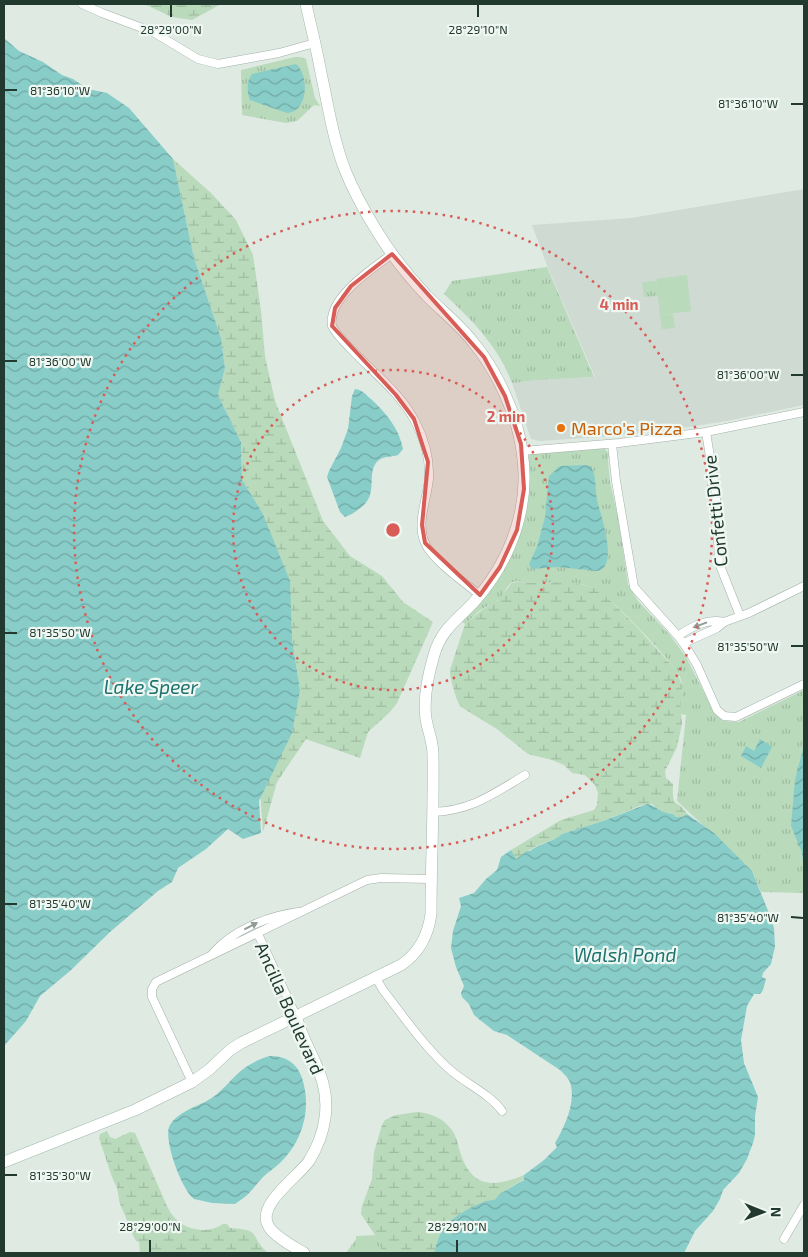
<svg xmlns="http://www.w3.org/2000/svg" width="808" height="1257" viewBox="0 0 808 1257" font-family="'Exo 2',sans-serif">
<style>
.built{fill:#cedad2}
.green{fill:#b9dabb}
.wetland{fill:url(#wetland-marsh)}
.park{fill:url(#park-tufts)}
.water{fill:url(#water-waves)}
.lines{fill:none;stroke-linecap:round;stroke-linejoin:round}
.street-casing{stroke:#a2b1a9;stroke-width:9}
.secondary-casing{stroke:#a1b8ab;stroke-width:12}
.street{stroke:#fff;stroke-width:8}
.secondary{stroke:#fff;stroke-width:11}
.oneway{fill:#909c96}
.marked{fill:#d85d56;fill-opacity:0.2;stroke:#d85d56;stroke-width:4;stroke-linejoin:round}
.ticks{fill:none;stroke:#21392e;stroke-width:2}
.ring{fill:none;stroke:#d85d56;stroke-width:2.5;stroke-dasharray:2.5 5}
.food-dot{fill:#e8710a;stroke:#eff7f2;stroke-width:2}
.labels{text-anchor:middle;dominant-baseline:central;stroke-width:4.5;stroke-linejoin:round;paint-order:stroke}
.food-label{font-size:18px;fill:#c56008;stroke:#eff7f2;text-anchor:start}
.street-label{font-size:18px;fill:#21392e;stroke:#eff7f2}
.water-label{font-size:19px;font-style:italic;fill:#1e726e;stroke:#eff7f2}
.ticks-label{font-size:12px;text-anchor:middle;fill:#21392e;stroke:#eff7f2;stroke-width:4.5;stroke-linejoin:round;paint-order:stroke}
.centre{fill:#d85d56;stroke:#eff7f2;stroke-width:2.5}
.ring-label{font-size:15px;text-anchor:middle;font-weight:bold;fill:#d85d56;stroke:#eff7f2;stroke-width:4.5;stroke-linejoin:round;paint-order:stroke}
</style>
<defs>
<pattern id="wetland-marsh" width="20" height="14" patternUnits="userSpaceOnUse" patternTransform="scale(1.25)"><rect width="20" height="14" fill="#b9dabb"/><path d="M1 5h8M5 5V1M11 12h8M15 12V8" fill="none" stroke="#9fbca1"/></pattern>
<pattern id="park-tufts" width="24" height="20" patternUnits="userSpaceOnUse" patternTransform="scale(1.25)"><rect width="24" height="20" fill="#b9dabb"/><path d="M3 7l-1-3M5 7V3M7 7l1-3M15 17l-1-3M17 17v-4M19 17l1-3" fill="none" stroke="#9fbca1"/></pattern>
<pattern id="water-waves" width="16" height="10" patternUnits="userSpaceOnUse" patternTransform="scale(1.25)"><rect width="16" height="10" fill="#89cdc9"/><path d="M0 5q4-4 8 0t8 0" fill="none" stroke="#70a7a4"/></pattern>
</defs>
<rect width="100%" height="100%" fill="#dfeae3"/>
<path class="built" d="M804,189V405L727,421L669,430L600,437L540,441L531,439L512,383L538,380L595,377L548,268L532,225L631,218Z"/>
<path class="green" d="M687,275L691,311L660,315L656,279Z"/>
<path class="wetland" d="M144,4H221L192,20L172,17Z
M173,159L211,193L236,220L253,255L261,311L265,356L275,401L323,521L350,556L382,576L403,602L433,622L397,703L390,712L368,732L360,758L306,739L277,782L263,832L260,791L300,690L292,639L262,512L242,480L241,442L218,395L225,368L221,338L194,258Z
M566,581L595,588L602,592L634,624L676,670L682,685L681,712L682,724L677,747L665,771L666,778L673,784C672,811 676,797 687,814L682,817H676L673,814L664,813L652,804L642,805L603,821L562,834L557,838L536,846L516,859L511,850L561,820L594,810L597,805L598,793L595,785L585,775L572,773L564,765L552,760L528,754L497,729L461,707C457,703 449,676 450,670L465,624L483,609L497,601L512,583L516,582L542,583Z
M417,1112C430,1113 443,1118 451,1129C457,1136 458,1146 461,1155C473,1189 495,1187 524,1175V1179L501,1193L494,1200C482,1199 447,1220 442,1231C438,1237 436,1246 434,1253H383L375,1235L361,1214L362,1206L372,1179L374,1152L382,1125L385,1120L396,1115Z
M107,1131L110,1137L115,1139L130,1132L135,1133L167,1206C169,1210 171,1214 174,1217C185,1231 209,1234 223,1224H227L230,1228C264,1230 248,1236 268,1253H140L139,1242L136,1241L132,1233L134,1228L130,1227L120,1204L117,1188L112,1177L99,1138L100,1134Z"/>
<path class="park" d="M295,57H300L306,59L315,98L320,106L314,105L297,121L286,123L242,115L241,70Z
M547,267L594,377L538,380L512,383C498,346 473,321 444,294L452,281Z
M656,281L658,296L644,297L642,282Z
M673,314L675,328L662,329L660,315Z
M604,448L609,454L608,460L610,482L618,517L628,584L638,601L670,635L686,657L715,714L723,721L739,722L804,690V893L761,892L752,871L677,801L686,715L681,714C679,701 685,690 680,677C675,664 609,595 596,589C574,579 551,583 528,583C523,583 518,580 513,582C507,585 505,592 501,597C496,603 489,605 482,609C476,613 471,619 465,624L460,620L509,558L527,459L530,454Z
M375,1235L383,1253H346L356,1239V1236Z"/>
<path class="water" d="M4,38L19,51L43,62L62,75L73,79L88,89L107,93L129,108L173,159L194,258L221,338L225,368L218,395L241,442L242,480L262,512L290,581L292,639L300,690L292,733L259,801L261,833L243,839L228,829L206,849L178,868L172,882L158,891L110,932L70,971L40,996L26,1021L4,1046Z
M296,64C309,74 309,112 287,113L250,100C247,92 246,81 252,74Z
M355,389C363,390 366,395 371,399C386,413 399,428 403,449L398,455C392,457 384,456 379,460C364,472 381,495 359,509C355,512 351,515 345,517L340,512L327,477L329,471L341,448L348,429L352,396Z
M587,465L590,466C597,475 595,489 597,500C600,513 620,568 597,571L558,567L532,569L529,564L537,547L545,517L549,476L560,466Z
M760,739L772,747L761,768L741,756L746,746L754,751Z
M804,745V865L801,850L791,826L795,780Z
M647,804C656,805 659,813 673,814L676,817H682L687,814L714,833L752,871L769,913L774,928L775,947L773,955L771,964L763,973L762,977L766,979L763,990L760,994H754L747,1006L741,1040L744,1063L758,1097L755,1116V1135L753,1143L747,1159L739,1173L723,1190L720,1199L713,1211L695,1231L684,1253H434C436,1246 438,1237 442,1231C447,1219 482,1199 494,1200L501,1193L524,1180V1175L544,1160L557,1147L555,1143C564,1128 575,1105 571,1086C570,1079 565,1075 560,1070L507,1035L494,1031L480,1020L474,1015L469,1004L462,997L461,993L464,986L456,967L451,948L453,931L461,906L459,898L474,893L486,879L497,870L501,857L511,850L516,859L527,851H530C540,843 553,842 562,834L603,821Z
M270,1056C286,1056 297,1063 302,1078C312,1108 303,1141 280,1163C275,1168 268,1172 263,1177C258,1182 255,1187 250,1192C246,1197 240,1200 235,1204L212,1203L194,1199C182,1191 162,1137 170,1125C176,1114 194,1107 205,1102C223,1093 231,1077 246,1067C253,1062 262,1058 270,1056Z"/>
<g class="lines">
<defs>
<path id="street" d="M82,4L102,13L153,32L198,59L218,64L279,53L315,43
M392,254C372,269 327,298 332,326C336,334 343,341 349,347C371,371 399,391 415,421C424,438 430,459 429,479C427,499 416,524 425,543C432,560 465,583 480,595
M706,432L716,494L719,563L740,616
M612,444L616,481L634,587L678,636L688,650L697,665L717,710L724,716L736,717L804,684
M522,451L619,443L706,432L804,412
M678,636C691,627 707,618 724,622
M684,643L717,628L724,622L749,613L804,586
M432,812C471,811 493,794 525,775
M258,934L296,1016
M213,953C233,930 268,916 298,912
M376,978L383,990C404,1017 423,1045 448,1068C464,1083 489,1093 502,1111
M192,1082L152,997V989L156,982L367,880L381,878L431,879
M784,1239L804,1205"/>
<path id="secondary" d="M296,1016C306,1054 331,1075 325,1118C323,1133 317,1148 309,1161C298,1177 257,1204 268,1225C272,1235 294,1247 304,1253
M4,1162L135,1110L192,1082L210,1069L230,1050L241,1043L401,965C419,953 428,936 431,914C431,861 434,807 433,754C433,742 428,731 426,719C423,698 428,675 434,655C441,630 456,621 473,603C510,562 531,508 522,451C517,414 497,371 473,342C460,325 442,311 427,296C407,275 390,253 375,228C364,210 353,190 345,170C333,139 328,105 321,73C317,50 311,27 306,4"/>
</defs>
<use href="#street" class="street-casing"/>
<use href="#secondary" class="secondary-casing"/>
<use href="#street" class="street"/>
<use href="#secondary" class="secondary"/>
</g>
<defs><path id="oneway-solid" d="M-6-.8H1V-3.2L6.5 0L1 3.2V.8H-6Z" transform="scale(1.25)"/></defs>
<g class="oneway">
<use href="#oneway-solid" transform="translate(700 625) rotate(160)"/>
<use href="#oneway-solid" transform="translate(251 926) rotate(-27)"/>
</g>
<path class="marked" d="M392,254L484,357L505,396L521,444L524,489L517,530L500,567L480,595L425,543L422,525L428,462L414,419L396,395L332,326L335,308L351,286Z"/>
<path class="ticks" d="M171,17V5M478,17V5M5,90H17M791,104H803M5,361H17M791,375H803M5,633H17M791,646H803M5,904H17M791,917L803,918M5,1175H17M150,1252V1240M457,1252V1240"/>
<g class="ring">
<circle cx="393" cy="530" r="160"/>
<circle cx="393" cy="530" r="319"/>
</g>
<circle class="food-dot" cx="561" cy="428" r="5"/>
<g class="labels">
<g class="food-label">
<text x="571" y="428">Marco's Pizza</text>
</g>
<g class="street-label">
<text transform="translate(715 511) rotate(-96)">Confetti Drive</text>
<text transform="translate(290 1008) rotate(66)">Ancilla Boulevard</text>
</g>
<g class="water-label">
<text x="151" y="686">Lake Speer</text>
<text x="625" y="954">Walsh Pond</text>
</g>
</g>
<g class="ticks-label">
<text x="171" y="34">28°29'00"N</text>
<text x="478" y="34">28°29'10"N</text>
<text x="60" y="95">81°36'10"W</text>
<text x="748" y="108">81°36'10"W</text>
<text x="60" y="366">81°36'00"W</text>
<text x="748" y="379">81°36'00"W</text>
<text x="60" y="637">81°35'50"W</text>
<text x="748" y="651">81°35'50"W</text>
<text x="60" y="908">81°35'40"W</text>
<text x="748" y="922">81°35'40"W</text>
<text x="60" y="1180">81°35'30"W</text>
<text x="150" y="1231">28°29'00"N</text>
<text x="457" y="1231">28°29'10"N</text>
</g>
<circle cx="393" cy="530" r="8" class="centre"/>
<g class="ring-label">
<text x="619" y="310">4 min</text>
<text x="506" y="422">2 min</text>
</g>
<rect width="808" height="1257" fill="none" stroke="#21392e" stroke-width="10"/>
<g transform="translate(763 1212) rotate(91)" stroke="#eff7f2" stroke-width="4" paint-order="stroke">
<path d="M0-4L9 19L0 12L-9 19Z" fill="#21392e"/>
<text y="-8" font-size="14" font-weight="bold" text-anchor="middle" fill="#21392e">N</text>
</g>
</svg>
